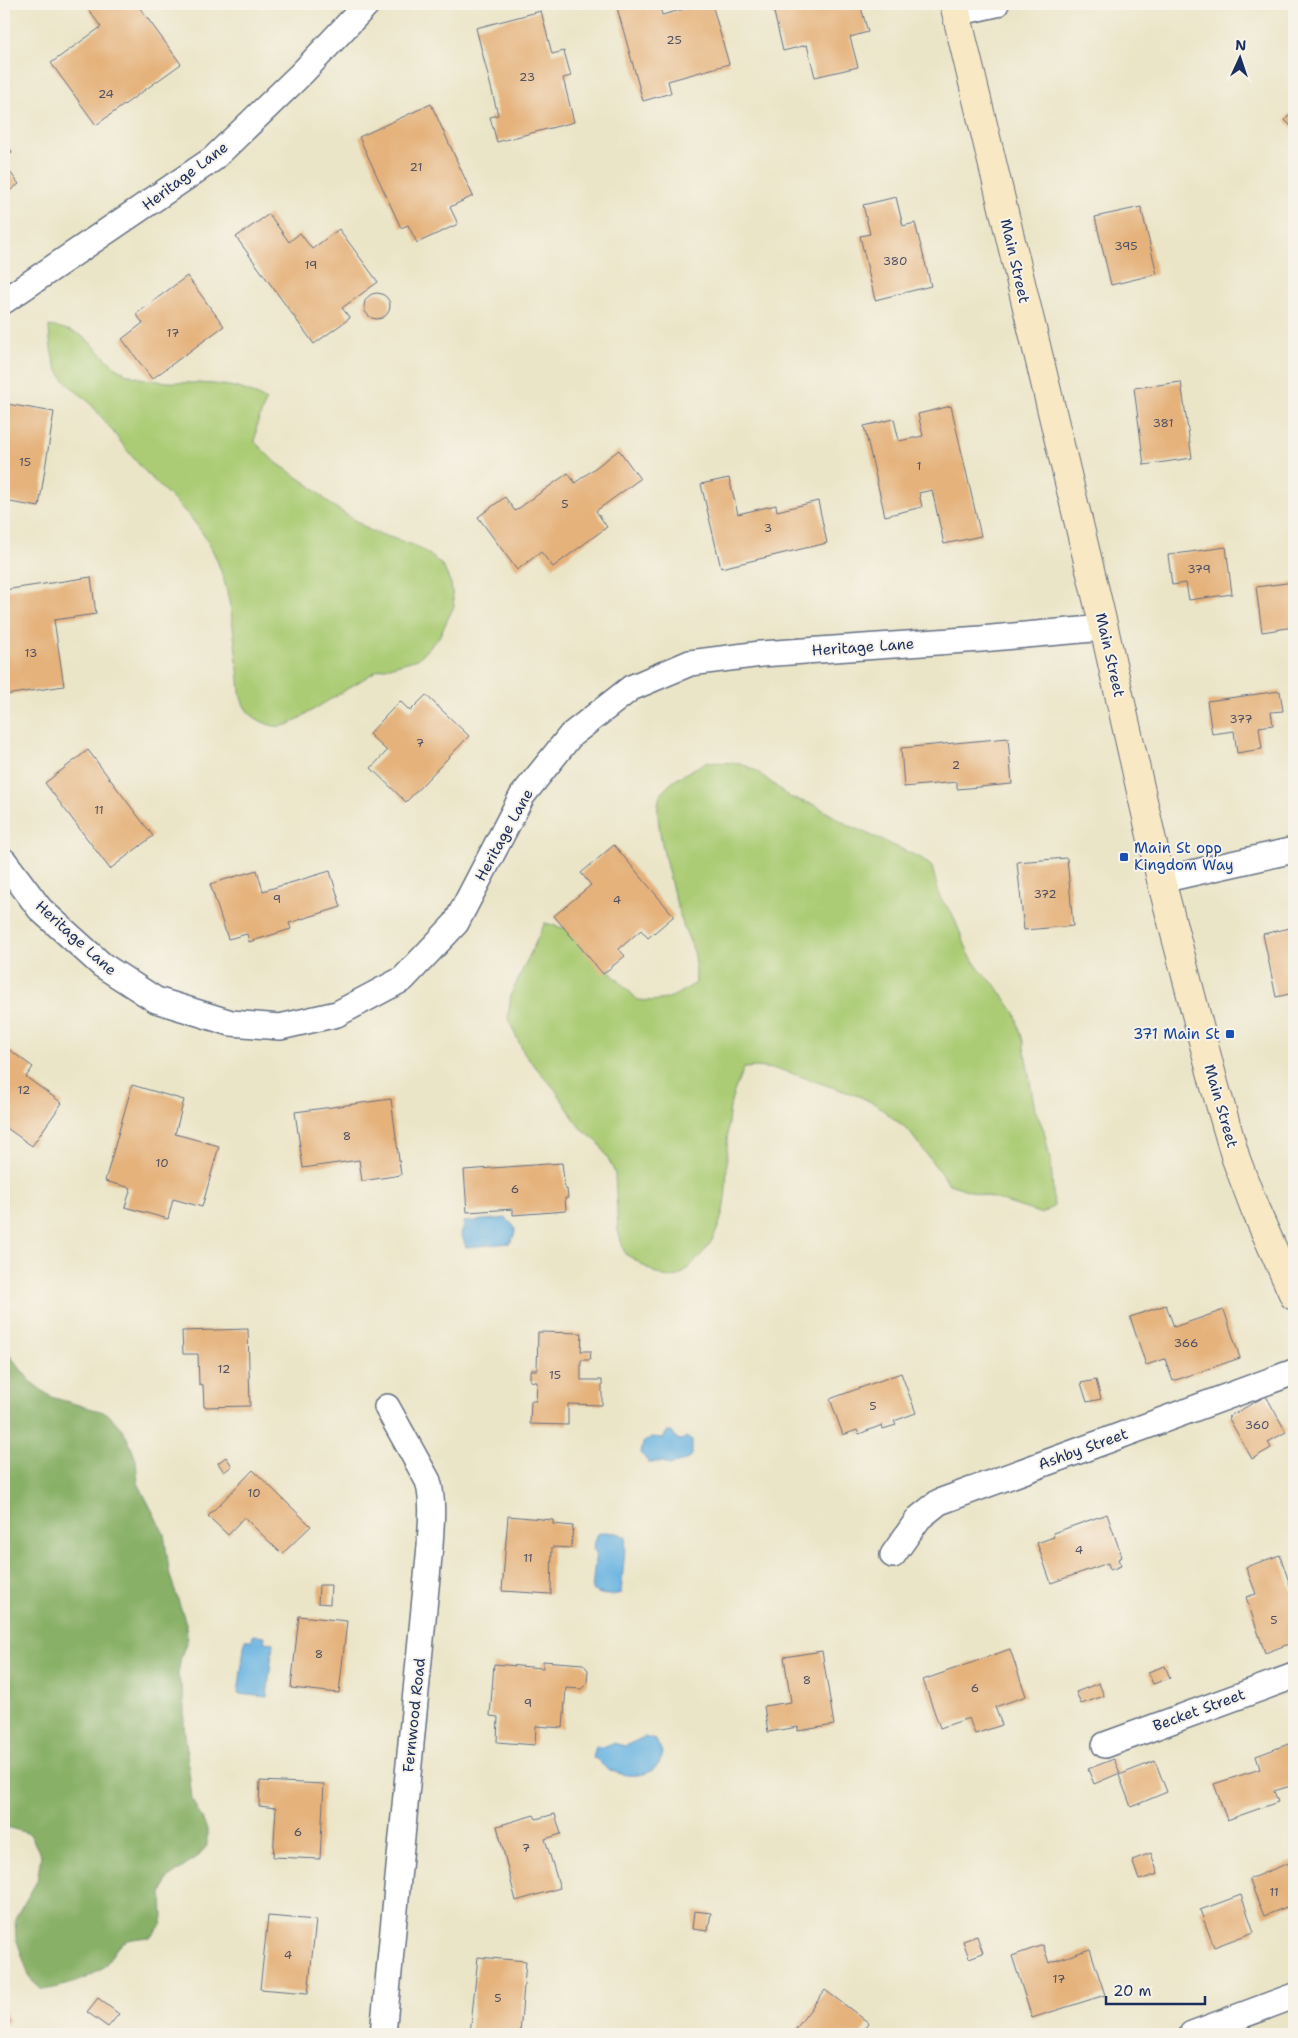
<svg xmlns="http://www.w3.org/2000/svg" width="1298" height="2038" viewBox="0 0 1298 2038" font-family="'Shantell Sans',sans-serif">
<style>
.green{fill:#abcc74;stroke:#637e69}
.forest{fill:#88b066;stroke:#527062}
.water{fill:#68b3e1;stroke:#4271a0}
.building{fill:#e5b27b}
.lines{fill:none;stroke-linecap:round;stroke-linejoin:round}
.street-casing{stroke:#646f83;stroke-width:28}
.secondary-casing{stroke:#646f83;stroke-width:30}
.street{stroke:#fff;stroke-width:25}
.secondary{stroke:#f8e8c3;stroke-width:28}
.transit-dot{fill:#1a4fb4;stroke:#f7f3e8;stroke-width:2}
.labels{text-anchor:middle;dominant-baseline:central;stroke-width:4;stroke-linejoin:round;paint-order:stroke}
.number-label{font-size:12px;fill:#4e5065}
.street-label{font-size:15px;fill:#1b2f5e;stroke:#f7f3e8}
.transit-label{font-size:15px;fill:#164399;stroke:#f7f3e8;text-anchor:start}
</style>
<rect width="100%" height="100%" fill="#f7f3e8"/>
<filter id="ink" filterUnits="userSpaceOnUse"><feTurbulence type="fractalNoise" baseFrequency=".02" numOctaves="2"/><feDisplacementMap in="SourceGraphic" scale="10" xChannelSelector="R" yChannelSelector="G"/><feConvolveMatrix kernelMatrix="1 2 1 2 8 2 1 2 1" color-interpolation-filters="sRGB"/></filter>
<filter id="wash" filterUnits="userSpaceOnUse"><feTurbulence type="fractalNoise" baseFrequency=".0096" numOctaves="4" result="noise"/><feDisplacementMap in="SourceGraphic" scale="20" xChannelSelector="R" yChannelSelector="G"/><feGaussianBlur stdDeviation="1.12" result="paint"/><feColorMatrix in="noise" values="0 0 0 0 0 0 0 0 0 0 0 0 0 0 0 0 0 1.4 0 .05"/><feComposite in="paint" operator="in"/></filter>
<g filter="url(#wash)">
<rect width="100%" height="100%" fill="#ebe5c8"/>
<path class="green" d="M49,326C60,328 72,330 82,336C99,348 112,370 133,376C177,390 227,373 266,401L257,424L255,442L274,461L312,487L330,504L371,531L416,546L430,555L443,566L451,584L454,606L439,637L418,659L378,670L290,724C286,725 279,727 275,726C266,725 251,717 246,709C238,697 240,682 238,669C234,637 232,602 221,571C204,521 175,504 141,467C123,447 108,423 89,402C83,395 74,391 68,384C52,369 50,346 49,326Z
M707,762L740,763L755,770L791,798L815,805L848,825L921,858L932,867L940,898L952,913L969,954L979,969L997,987L1015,1013L1023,1041L1035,1110L1044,1130L1051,1164L1054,1206L1042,1214L949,1184L908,1130L875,1104L861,1097L782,1070L757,1067L744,1068C739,1080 732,1094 730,1107C721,1161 740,1221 694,1262C688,1268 682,1276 673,1277C656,1278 639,1261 625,1254L618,1231L615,1174L611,1164L599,1143L580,1128L555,1089L525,1055L508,1019L511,994L545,923L566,929L601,955L611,973L638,1000C666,1003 673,997 696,983C695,973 697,961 694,952C691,943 687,935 684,927C676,905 652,818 659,799C665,782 692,770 707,762Z"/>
<path class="forest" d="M4,1348L31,1382L51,1397L107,1413L123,1430L130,1444L136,1460L138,1483L164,1534L170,1576L186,1623L187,1640L181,1657L178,1675L184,1698V1723L192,1799L207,1829V1846L195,1859L167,1879L162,1894L163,1917L161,1925L151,1937C142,1938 128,1938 121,1944C112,1951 110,1964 98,1971C84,1981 59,1988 42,1990L30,1979L16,1938L15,1919L37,1881L41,1856L30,1834L4,1826Z"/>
<path class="water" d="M507,1218C510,1226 507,1219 512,1224C519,1231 512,1238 510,1243L466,1247L461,1233L464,1227L463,1222Z
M667,1432H672L677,1439L682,1440L686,1437L692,1441V1455L685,1461L669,1465L663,1462H648L641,1453L643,1443L651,1437L663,1438Z
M605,1532L618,1533L626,1537L621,1593C610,1596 602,1596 592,1590L596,1551L593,1550L594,1541H596L597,1534Z
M253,1635L265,1636L264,1642L273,1643L267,1697L238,1694L245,1640H252Z
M644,1737L655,1740L663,1752C660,1778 628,1780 608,1769C601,1766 601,1760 593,1758L596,1746L603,1747L613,1743L625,1746Z"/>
<g id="blocks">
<path class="building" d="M95,4H137L181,64L96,125L51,63L101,27L88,9Z
M616,4H659L662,15L703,4H712L729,64L668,81L671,93L643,101Z
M772,4H860L868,32L850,37L858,67L815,77L807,45L783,51Z
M541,11L552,54L564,51L571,76L563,78L574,122L497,142L490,117L498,115L476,28Z
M431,104L473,196L450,207L458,224L417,243L408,225L401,228L359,137Z
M1294,109V129L1285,120Z
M4,141L12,152L4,158Z
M4,164L19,184L4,195Z
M896,197L903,226L915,223L931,286L875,300L860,236L870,234L863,205Z
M1141,207L1157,274L1111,285L1095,217Z
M269,214L289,242L300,233L312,249L339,229L378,282L342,308L350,318L314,344L236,237Z
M187,276L224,326L152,379L122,339L143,323L136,314Z
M364 306a13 13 0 1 1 26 0a13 13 0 1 1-26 0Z
M1181,382L1192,458L1144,465L1134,388Z
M7,404L54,412L39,507L4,501V423Z
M951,406L981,536L944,544L932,490L919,493L922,507L885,516L864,426L894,419L899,441L923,436L918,414Z
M619,450L640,479L596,511L607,527L553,567L541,552L517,570L478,517L505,497L515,511L568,473L575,483Z
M729,478L738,514L776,505L777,511L818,501L827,543L721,568L701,484Z
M1226,547L1232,594L1189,600L1186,583L1172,585L1168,555Z
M91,577L96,614L54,620L64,686L5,695L4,590Z
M1294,582V627L1262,632L1256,587Z
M1280,691L1283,711L1271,712L1273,725L1259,727L1262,749L1237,753L1234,731L1212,734L1207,701Z
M426,695L469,736L406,802L371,768L387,751L369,734L400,701L410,711Z
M1008,738L1012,784L957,789V782L904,787L901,748Z
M88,750L153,836L110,869L45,783Z
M614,845L674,916L648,938L641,930L619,949L625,956L603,974L554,916L591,885L581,873Z
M1067,858L1073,926L1024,930L1017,862Z
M257,870L263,891L330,871L341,907L289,923L291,929L249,942L247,934L228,939L210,884Z
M1294,927V993L1276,997L1263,934Z
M4,1046L33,1067L26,1077L62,1103L32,1146L4,1126Z
M132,1085L184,1100L175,1134L219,1146L202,1207L173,1199L168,1219L125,1207L131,1188L105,1181Z
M391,1099L401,1175L362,1181L359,1160L303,1168L295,1112Z
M562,1163L565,1189H567L568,1198H565L566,1211L513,1215V1209L467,1212L464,1170Z
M1166,1305L1174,1327L1224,1310L1240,1358L1173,1381L1165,1359L1146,1365L1130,1317Z
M248,1329L250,1406L204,1407L203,1385L199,1384L198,1354H183L182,1331Z
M538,1332L582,1333L581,1351H591L590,1360H581V1380H602V1405L568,1404V1425L530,1424L531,1401H536L537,1382L530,1381V1370H537Z
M901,1373L916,1413L894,1421L896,1425L883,1429L882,1425L859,1434L857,1430L843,1435L830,1399Z
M1096,1380L1101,1399L1087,1402L1081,1383Z
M1266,1396L1286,1432L1268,1442L1271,1448L1252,1459L1228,1417Z
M226,1457L232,1466L224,1472L218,1463Z
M253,1470L311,1526L282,1554L244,1517L228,1535L208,1516Z
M1107,1514L1122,1557L1118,1559L1121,1566L1110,1570L1108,1563L1051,1583L1037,1543L1054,1537L1053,1533Z
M508,1516L553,1520V1524L573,1526L571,1548L552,1547L551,1594L502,1591Z
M1280,1555L1294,1597V1642L1265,1653L1246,1597L1256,1594L1246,1567Z
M319,1585H331L330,1604L318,1603Z
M299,1616L347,1621L339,1693L291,1688Z
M1010,1649L1026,1696L995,1707L1002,1725L975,1734L969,1718L940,1728L923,1680Z
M822,1651L834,1725L798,1731V1727L768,1732L764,1706L791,1702L784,1657Z
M543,1661L583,1664L588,1670L587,1684L581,1689L566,1688L563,1728L536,1726L535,1745L497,1742L498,1717L490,1716L494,1664L543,1668Z
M1165,1666L1170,1678L1153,1684L1148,1672Z
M1099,1683L1104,1696L1081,1704L1076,1692Z
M1294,1742V1785L1274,1791L1278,1802L1227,1820L1214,1784L1260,1769L1256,1756Z
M1114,1759L1120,1773L1094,1784L1088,1769Z
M1155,1761L1167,1792L1131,1807L1119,1775Z
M260,1781L324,1784L320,1859L273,1857L276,1808L259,1806Z
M555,1814L561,1834L545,1839L560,1888L516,1901L497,1826L534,1815L536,1819Z
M1151,1853L1158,1874L1139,1880L1132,1860Z
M1294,1861V1904L1264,1916L1249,1879Z
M1241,1895L1254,1932L1214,1947L1200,1910Z
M694,1911L711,1913L708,1931L692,1929Z
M268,1916L316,1920L308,1993L260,1989Z
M977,1936L983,1953L969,1958L963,1941Z
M1043,1945L1049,1963L1090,1949L1105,1995L1032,2018L1012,1956Z
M478,1957L526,1961L520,2034H470Z
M825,1990L869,2023L861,2034H792Z
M98,1998L119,2014L108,2027L87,2012Z
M4,2008L10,2022L4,2025Z"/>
</g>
</g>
<g filter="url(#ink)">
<use href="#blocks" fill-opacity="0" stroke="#646f83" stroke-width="1"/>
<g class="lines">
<defs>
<path id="street" d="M956,13L996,4
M4,301L213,159L302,73L367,4
M4,861L40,909L102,965L156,1000L231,1023L280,1027L337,1014L403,979L456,923L522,796L571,735L631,688L690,663L761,654L981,639L1104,628
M1161,880L1294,850
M893,1555L919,1518L939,1502L1294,1372
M1105,1745L1294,1676
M383,2034L430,1546C431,1525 434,1502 428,1481L387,1407
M1192,2034L1294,1996"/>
<path id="secondary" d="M954,4L1104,628L1161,880L1215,1087L1236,1159L1255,1209L1294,1296"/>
</defs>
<use href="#street" class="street-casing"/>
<use href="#secondary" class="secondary-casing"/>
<use href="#street" class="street"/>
<use href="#secondary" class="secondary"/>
</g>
</g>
<g class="transit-dot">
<rect x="1119" y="852" width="10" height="10" rx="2.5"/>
<rect x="1225" y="1029" width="10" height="10" rx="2.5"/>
</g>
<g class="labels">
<g class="number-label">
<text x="674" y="40">25</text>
<text x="527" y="77">23</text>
<text x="106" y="94">24</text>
<text x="416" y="167">21</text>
<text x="1126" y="246">395</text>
<text x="895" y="261">380</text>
<text x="311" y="265">19</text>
<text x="173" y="333">17</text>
<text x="1163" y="423">381</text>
<text x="25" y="462">15</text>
<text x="919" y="466">1</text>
<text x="565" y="504">5</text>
<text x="768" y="528">3</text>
<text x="1199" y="569">379</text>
<text x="31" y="653">13</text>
<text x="1241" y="719">377</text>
<text x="420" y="743">7</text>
<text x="956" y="765">2</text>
<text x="99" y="810">11</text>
<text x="1045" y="894">372</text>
<text x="277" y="899">9</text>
<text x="617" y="900">4</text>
<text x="24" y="1090">12</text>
<text x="347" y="1136">8</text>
<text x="162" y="1163">10</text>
<text x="515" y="1189">6</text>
<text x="1186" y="1343">366</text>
<text x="224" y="1369">12</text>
<text x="555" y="1375">15</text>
<text x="873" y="1406">5</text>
<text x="1257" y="1425">360</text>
<text x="254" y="1493">10</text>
<text x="1079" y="1550">4</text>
<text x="528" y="1558">11</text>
<text x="1274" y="1620">5</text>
<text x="319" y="1654">8</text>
<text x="807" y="1680">8</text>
<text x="975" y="1688">6</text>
<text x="528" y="1703">9</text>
<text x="298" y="1832">6</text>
<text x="526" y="1848">7</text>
<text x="1274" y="1892">11</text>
<text x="288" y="1955">4</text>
<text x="1059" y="1979">17</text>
<text x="498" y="1998">5</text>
</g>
<g class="street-label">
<text transform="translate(185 176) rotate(-37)">Heritage Lane</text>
<text transform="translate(1015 261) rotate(77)">Main Street</text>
<text transform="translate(863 647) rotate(-4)">Heritage Lane</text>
<text transform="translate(1110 655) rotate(77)">Main Street</text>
<text transform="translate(504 835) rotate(-61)">Heritage Lane</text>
<text transform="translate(76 938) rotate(42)">Heritage Lane</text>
<text transform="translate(1221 1106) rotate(74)">Main Street</text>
<text transform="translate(1083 1449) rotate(-20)">Ashby Street</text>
<text transform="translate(1199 1710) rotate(-20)">Becket Street</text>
<text transform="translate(414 1715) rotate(-84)">Fernwood Road</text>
</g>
<g class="transit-label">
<text x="1134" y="848">Main St opp<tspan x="1134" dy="17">Kingdom Way</tspan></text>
<text x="1220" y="1034" text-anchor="end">371 Main St</text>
</g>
</g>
<rect width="1298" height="2038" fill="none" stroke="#f7f3e8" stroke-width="20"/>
<g transform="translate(1240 58) rotate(3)" stroke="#f7f3e8" stroke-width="4" paint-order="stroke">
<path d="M0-4L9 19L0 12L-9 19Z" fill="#1b2f5e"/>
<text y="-8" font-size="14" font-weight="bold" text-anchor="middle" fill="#1b2f5e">N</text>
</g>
<path d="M1106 1996v8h99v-8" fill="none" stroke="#1b2f5e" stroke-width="2.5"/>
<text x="1113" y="1996" font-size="15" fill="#1b2f5e" stroke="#f7f3e8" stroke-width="4" paint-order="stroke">20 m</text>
</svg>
